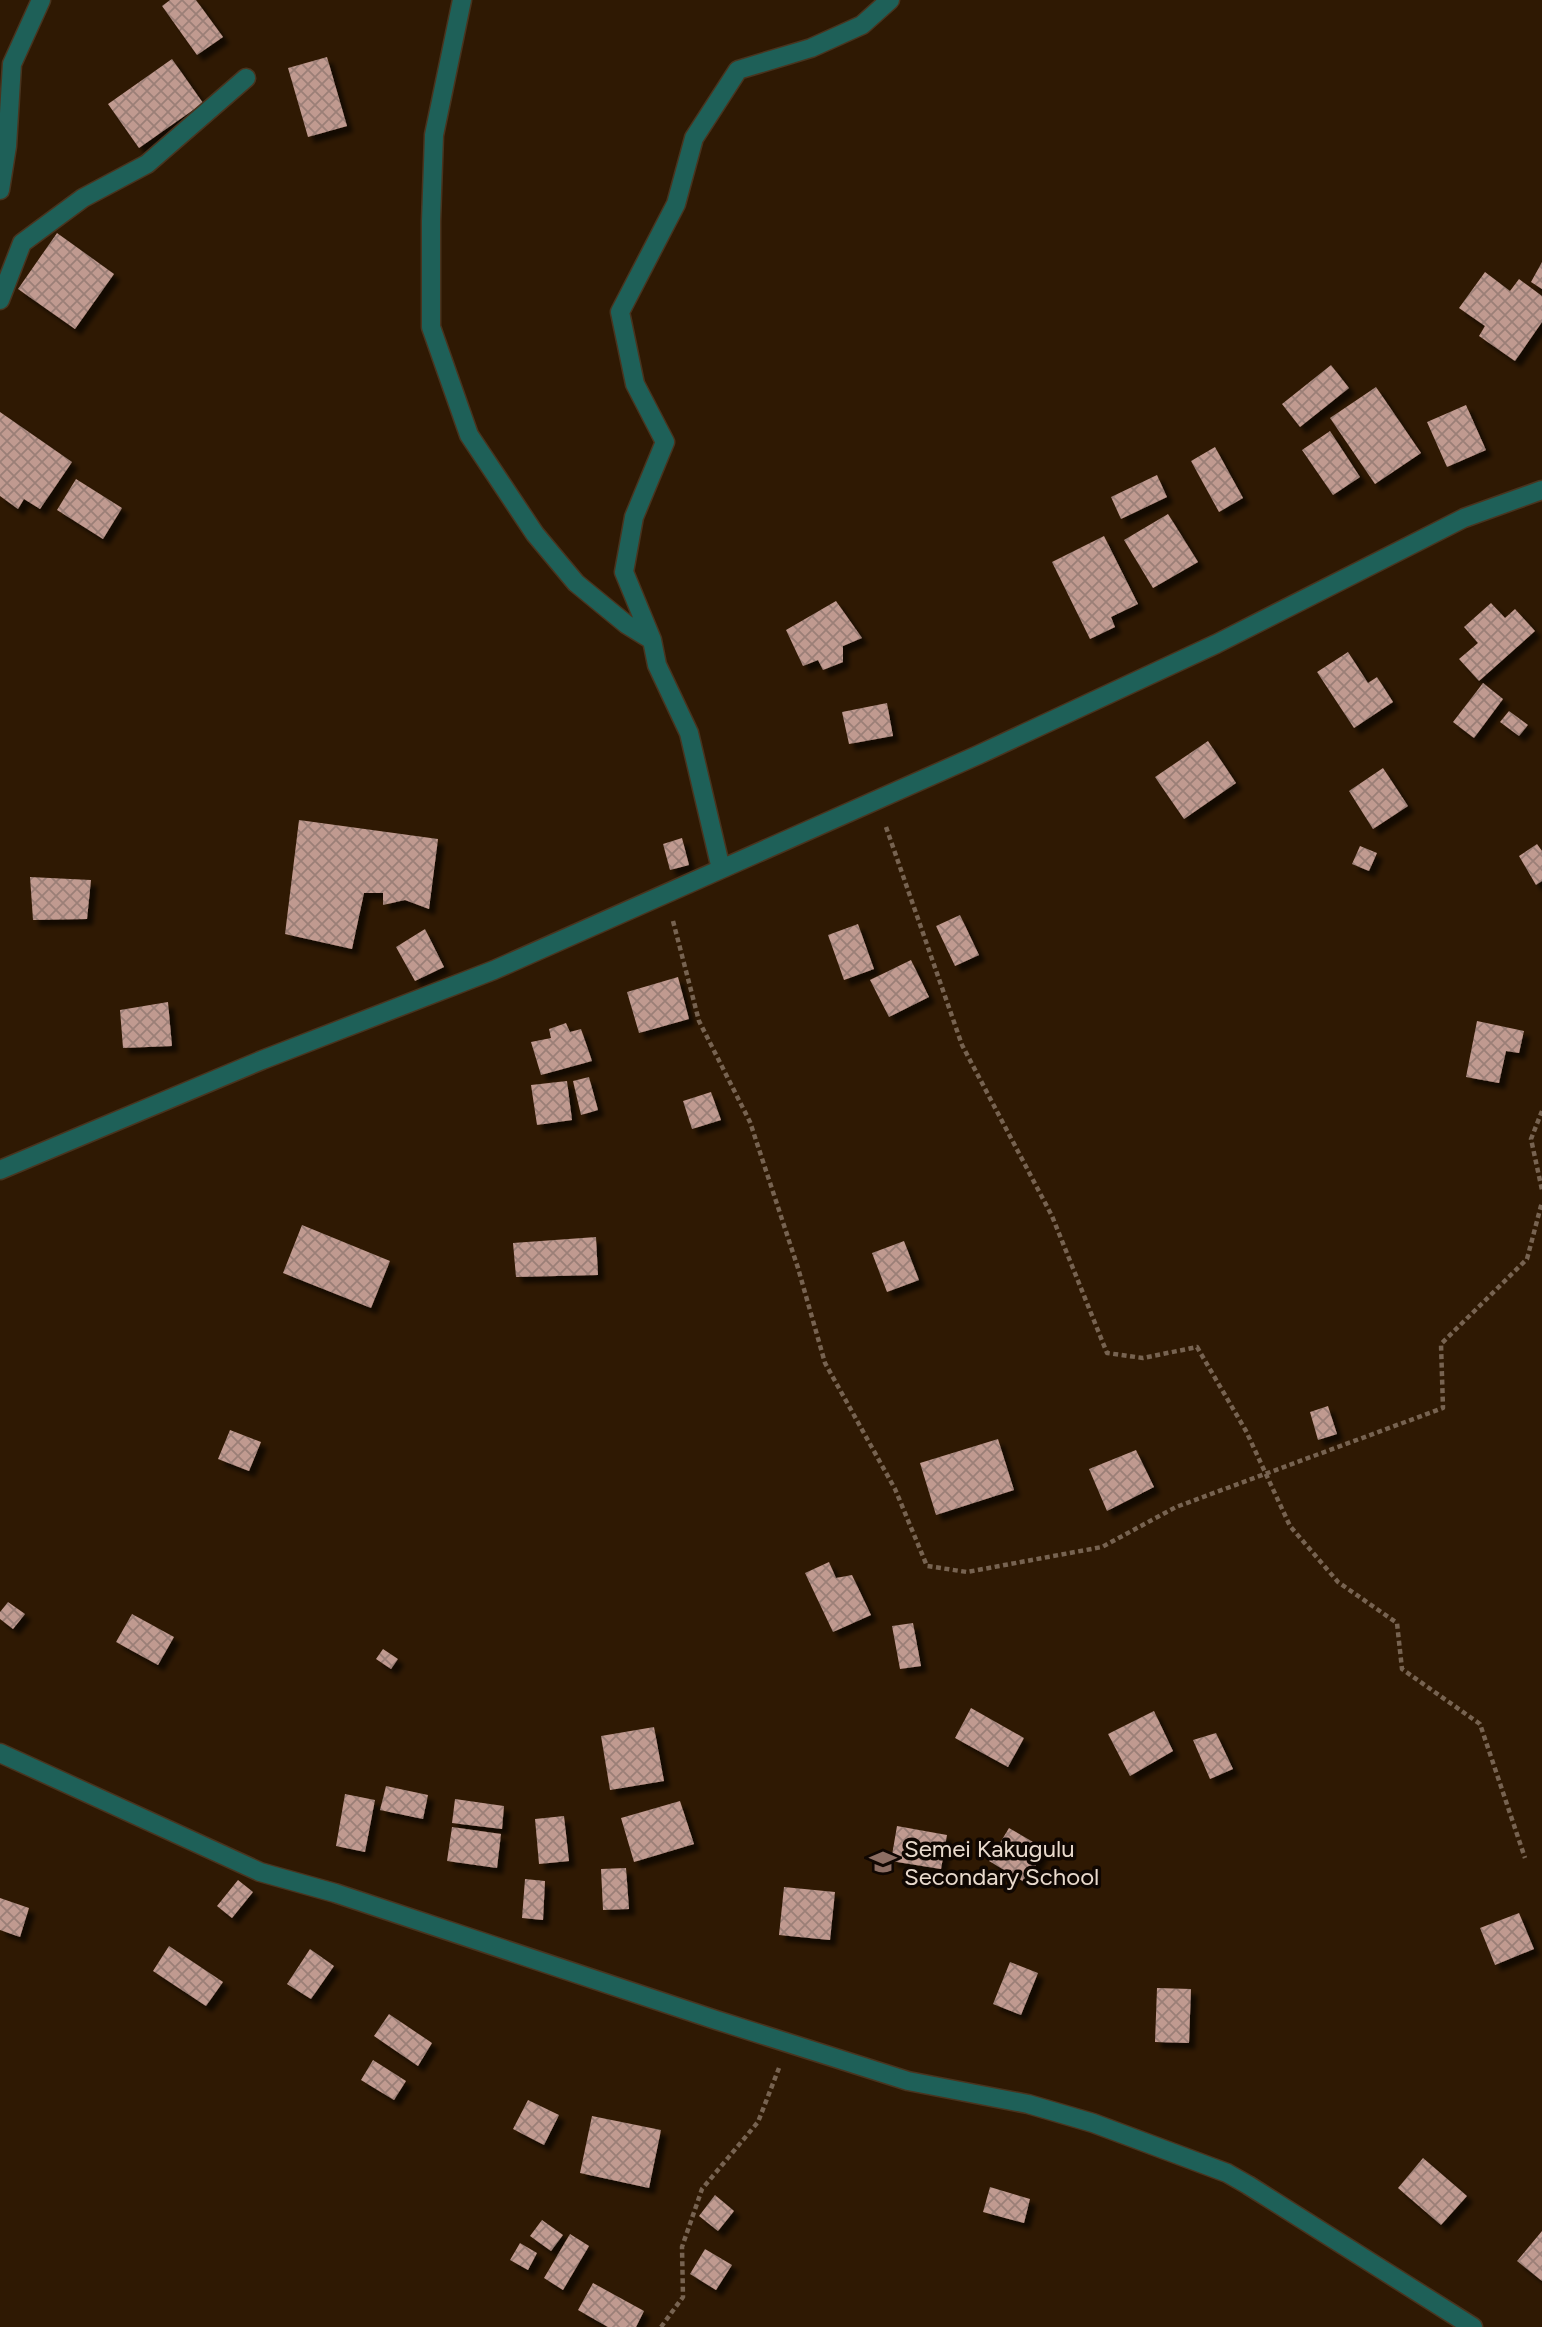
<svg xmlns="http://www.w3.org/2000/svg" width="1542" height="2327" viewBox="0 0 1542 2327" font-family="Figtree,sans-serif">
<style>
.building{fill:url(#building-cross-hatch);filter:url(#shadow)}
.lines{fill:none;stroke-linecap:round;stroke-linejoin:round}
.minor-casing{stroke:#49341f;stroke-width:21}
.path{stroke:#776351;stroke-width:4.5;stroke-dasharray:5 3.5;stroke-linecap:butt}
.minor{stroke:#1e6058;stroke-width:18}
.labels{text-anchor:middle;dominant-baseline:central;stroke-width:7;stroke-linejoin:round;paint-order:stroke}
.poi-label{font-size:24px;fill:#e9dacd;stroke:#100702;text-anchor:start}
</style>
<defs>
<pattern id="building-cross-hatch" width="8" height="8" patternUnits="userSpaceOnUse" patternTransform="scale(1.75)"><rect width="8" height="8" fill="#c09a90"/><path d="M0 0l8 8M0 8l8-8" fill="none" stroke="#9b7f77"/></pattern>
<filter id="shadow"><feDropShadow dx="6" dy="6" stdDeviation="2" flood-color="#0009"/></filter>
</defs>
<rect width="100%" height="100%" fill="#2f1903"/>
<path class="building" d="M170,0H196L223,37L197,55L162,6Z
M327,57L347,126L308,137L288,68Z
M172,59L203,103L139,148L108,104Z
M57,233L114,274L75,329L18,289Z
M1542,262V289L1531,282Z
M1485,272L1510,291L1519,279L1542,296V322L1515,361L1479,336L1485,326L1459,308Z
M1331,365L1349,388L1300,427L1282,404Z
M1376,387L1421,453L1375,484L1330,418Z
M1466,405L1486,450L1447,467L1427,422Z
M0,412L72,462L40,509L24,499L18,509L0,496Z
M1330,431L1360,477L1333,495L1302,450Z
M1215,447L1243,498L1219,512L1191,461Z
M1157,475L1167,497L1121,519L1111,497Z
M76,479L122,508L103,539L57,510Z
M1168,514L1198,562L1153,588L1124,540Z
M1104,536L1138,604L1111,617L1115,627L1090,639L1052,562Z
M836,601L862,638L843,646V662L823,670L818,660L803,666L786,630Z
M1491,603L1505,618L1515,609L1535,631L1479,681L1459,659L1478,643L1464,627Z
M1348,652L1368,683L1377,677L1393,702L1354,728L1317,672Z
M1483,683L1503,699L1474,738L1453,722Z
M887,703L893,736L849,744L842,712Z
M1509,711L1528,725L1519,736L1500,722Z
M1208,741L1236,783L1184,819L1155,777Z
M1383,768L1408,806L1373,829L1349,791Z
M299,820L438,839L429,909L405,900L383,905V893H364L352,949L285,934Z
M682,838L689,865L670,870L663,844Z
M1537,844L1542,851V881L1536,885L1519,856Z
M1360,846L1377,853L1369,871L1352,864Z
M30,877L91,880L87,919L33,920Z
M960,915L979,955L955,966L936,926Z
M858,924L874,969L844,980L828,935Z
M425,929L444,967L415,981L396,947Z
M911,960L929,997L889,1017L870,980Z
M678,977L689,1019L639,1033L627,992Z
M168,1002L172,1046L123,1048L120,1010Z
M1477,1021L1524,1031L1519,1053L1506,1051L1499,1083L1466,1077Z
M566,1023L570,1032L581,1029L592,1061L541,1075L531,1042L551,1038L549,1029Z
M589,1077L598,1110L581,1115L573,1081Z
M567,1081L572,1120L537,1125L531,1085Z
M711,1092L721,1120L692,1129L683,1101Z
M302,1225L390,1261L371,1308L283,1273Z
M596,1237L598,1275L516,1277L513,1243Z
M904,1241L919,1280L887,1292L872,1253Z
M1328,1406L1337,1434L1318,1440L1310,1412Z
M230,1430L261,1442L249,1471L218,1459Z
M998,1439L1014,1490L936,1515L920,1463Z
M1136,1450L1154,1487L1107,1511L1089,1469Z
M829,1562L836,1578L852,1575L871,1615L833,1632L805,1573Z
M8,1602L25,1614L13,1629L0,1619V1612Z
M132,1614L174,1637L158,1665L116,1642Z
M913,1623L921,1666L900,1669L892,1626Z
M383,1649L398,1659L391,1669L376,1659Z
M971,1708L1024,1738L1008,1767L955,1738Z
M1154,1711L1173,1751L1130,1776L1108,1734Z
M654,1727L664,1781L610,1790L601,1736Z
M1216,1733L1233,1769L1210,1779L1193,1740Z
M386,1786L428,1795L423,1819L380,1810Z
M345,1794L375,1800L365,1852L336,1846Z
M455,1799L504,1806L502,1829L452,1823Z
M680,1801L694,1844L634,1862L621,1818Z
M564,1816L569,1861L539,1864L535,1819Z
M897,1826L947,1835L941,1869L891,1861Z
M452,1827L501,1834L497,1868L447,1861Z
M1009,1828L1045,1849L1026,1883L989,1861Z
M626,1868L629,1909L603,1910L601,1869Z
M525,1879L545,1881L543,1920L522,1918Z
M238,1880L253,1892L232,1918L217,1906Z
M784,1887L835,1892L830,1940L779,1935Z
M0,1898L29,1908L20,1937L0,1930Z
M1519,1913L1534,1949L1495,1965L1480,1928Z
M169,1946L223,1982L206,2006L153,1971Z
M310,1949L334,1966L311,1999L287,1984Z
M1010,1962L1038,1973L1021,2015L993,2004Z
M1157,1988L1191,1989L1189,2043L1155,2042Z
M389,2014L432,2043L418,2066L374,2036Z
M373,2060L406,2081L394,2100L361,2080Z
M528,2100L559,2115L544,2145L513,2129Z
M592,2116L661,2130L649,2188L580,2173Z
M1423,2158L1467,2196L1441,2225L1398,2188Z
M990,2187L1030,2199L1024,2223L983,2212Z
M715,2195L734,2211L718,2231L699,2216Z
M542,2220L563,2235L551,2251L530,2236Z
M1542,2231V2281L1517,2261Z
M570,2234L589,2246L563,2290L544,2278Z
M520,2243L537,2253L528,2270L510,2260Z
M705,2249L732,2265L716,2290L690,2274Z
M593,2283L644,2311L636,2327H608L578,2310Z"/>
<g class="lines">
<defs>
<path id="minor" d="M462,0L434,135L431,221V327L469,435L535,534L576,583L626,624L652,640L657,665L689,733L721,869
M0,190L7,146L12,64L41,0
M0,300L22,243L83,198L147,164L246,78
M652,640L624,572L634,517L665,442L635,384L620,312L676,204L694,138L738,70L811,48L862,25L890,0
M0,1170L262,1060L494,970L978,755L1216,644L1464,518L1542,490
M0,1753L260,1872L335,1893L716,2020L908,2081L1028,2104L1093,2123L1227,2173L1248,2185L1473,2327"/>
</defs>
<use href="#minor" class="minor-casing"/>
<path class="path" d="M886,827L962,1045L1052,1216L1107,1353L1143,1358L1197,1347L1246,1431L1290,1526L1338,1582L1397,1623L1402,1669L1480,1724L1525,1858
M673,921L699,1021L750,1122L798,1268L825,1363L895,1489L927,1566L967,1572L1102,1547L1176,1507L1443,1408L1441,1344L1527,1259L1542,1202
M1542,1111L1531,1139L1542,1190
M661,2327L683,2297L682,2247L702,2189L758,2122L779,2068"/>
<use href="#minor" class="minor"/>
</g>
<defs>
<symbol id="school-bare" viewBox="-9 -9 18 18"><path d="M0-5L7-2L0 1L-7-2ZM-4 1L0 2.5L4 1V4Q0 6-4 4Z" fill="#8d6e63" stroke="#100702" stroke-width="2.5" paint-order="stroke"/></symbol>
</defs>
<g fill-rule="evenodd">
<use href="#school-bare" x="864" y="1843" width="38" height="38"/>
</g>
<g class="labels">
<g class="poi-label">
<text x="904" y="1848">Semei Kakugulu<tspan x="904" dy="28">Secondary School</tspan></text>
</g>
</g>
</svg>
